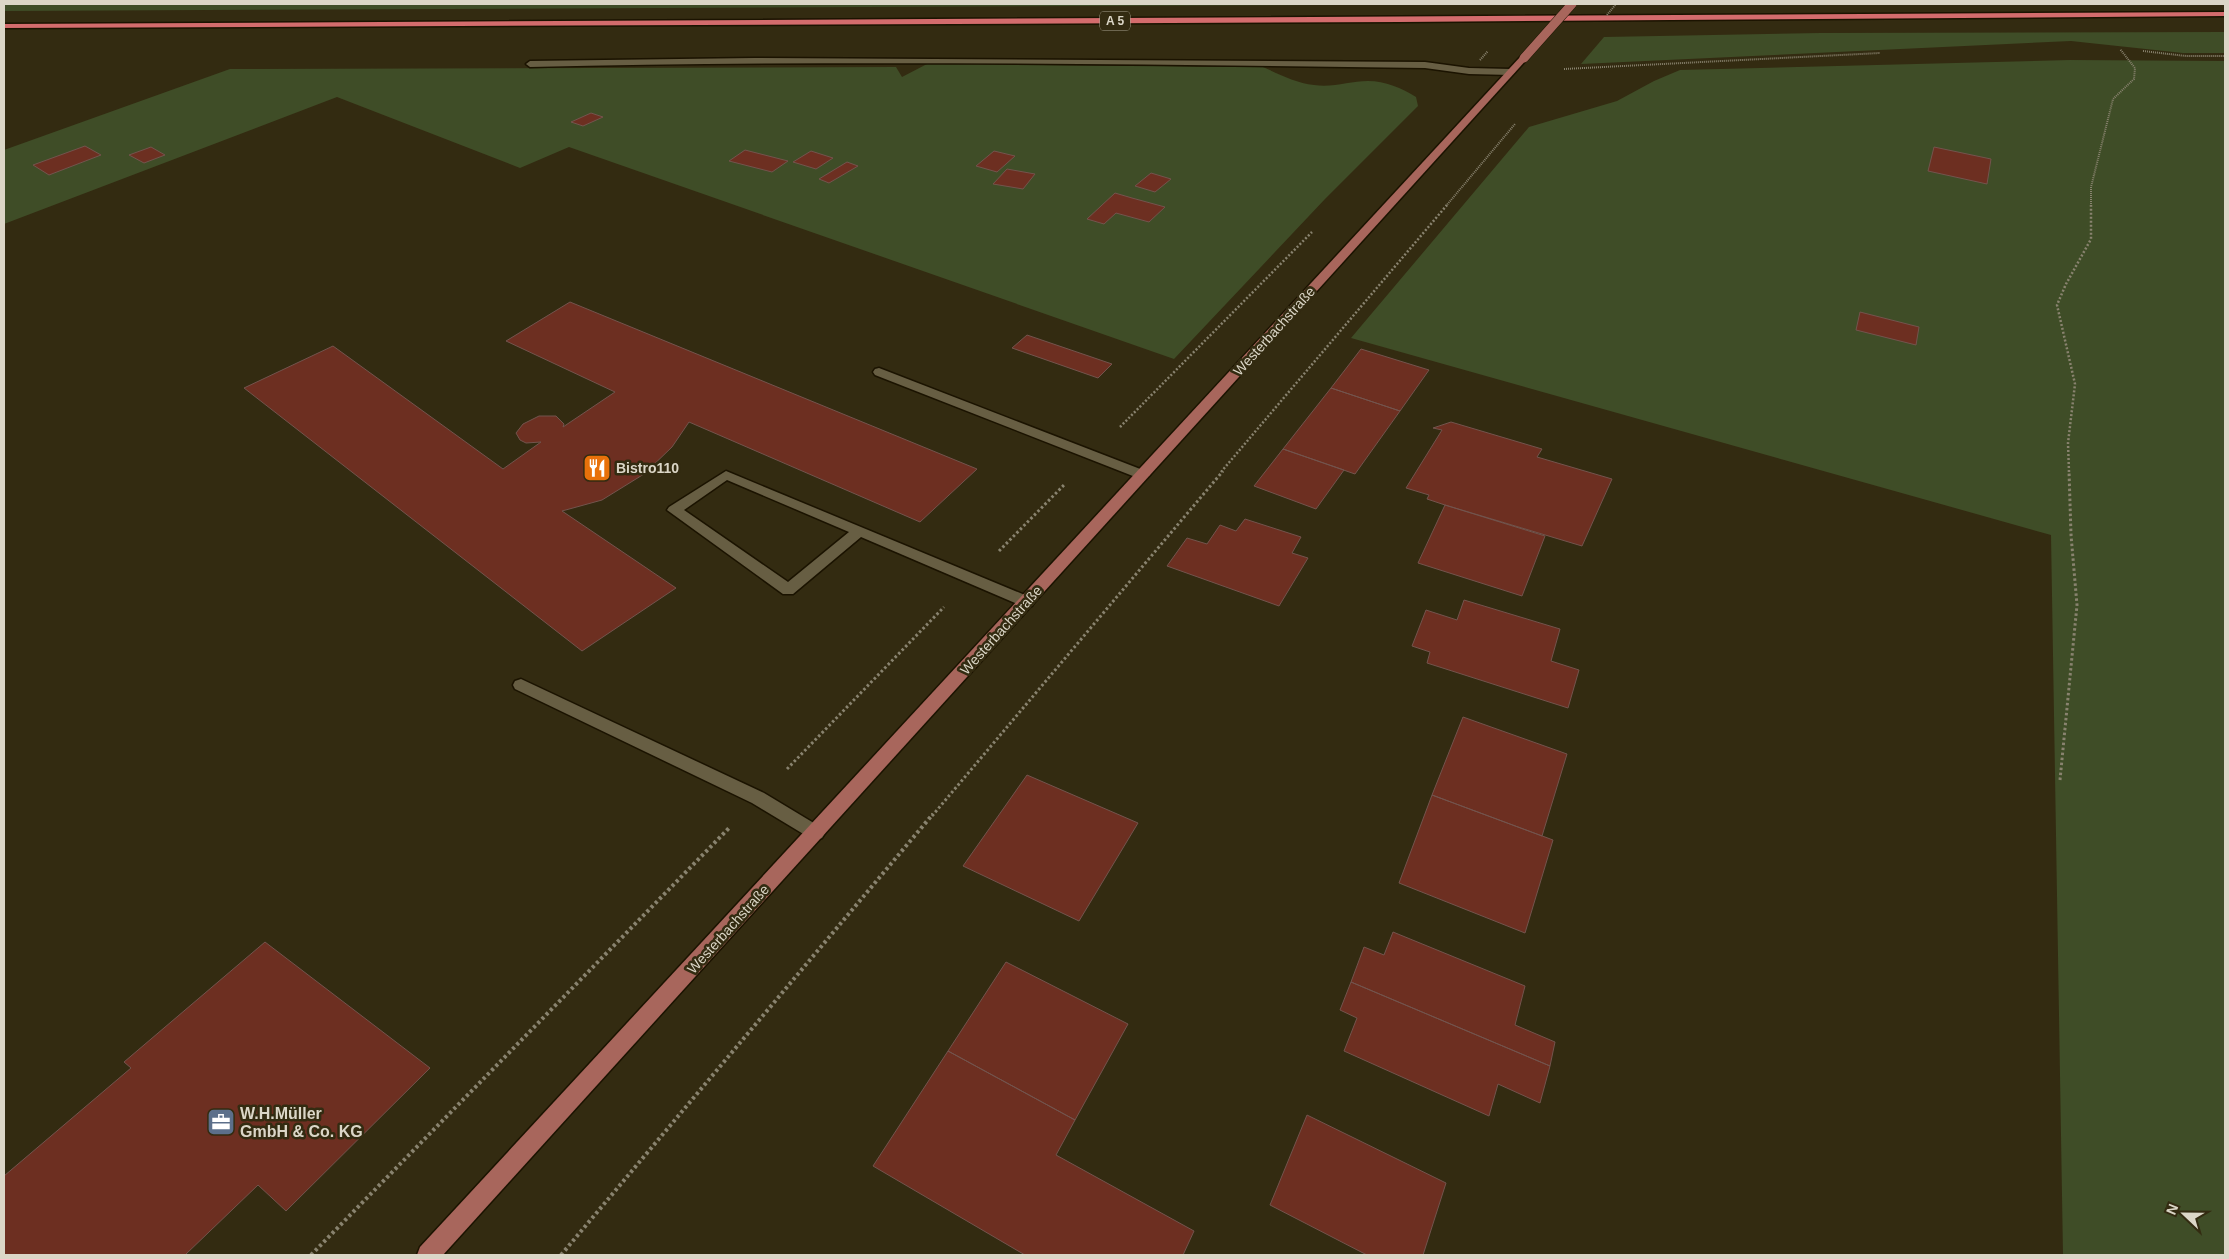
<svg xmlns="http://www.w3.org/2000/svg" width="2229" height="1259" viewBox="0 0 2229 1259" font-family="Helvetica,sans-serif">
<style>
.green{fill:#3f4d27}
.building{fill:#6d2f21;stroke:#73544d}
.lines{fill:none;stroke-linecap:round;stroke-linejoin:round}
.minor-casing{stroke:#1b1300;stroke-width:3}
.major-casing{stroke:#1b1300;stroke-width:3}
.highway-casing{stroke:#1b1300;stroke-width:3}
.path-far3{stroke:#89836f;stroke-width:2;stroke-dasharray:1 1;stroke-linecap:butt}
.path-far2{stroke:#89836f;stroke-width:2.5;stroke-dasharray:2 2;stroke-linecap:butt}
.path-far1{stroke:#89836f;stroke-width:3;stroke-dasharray:2.5 2.5;stroke-linecap:butt}
.path{stroke:#89836f;stroke-width:4;stroke-dasharray:3 3;stroke-linecap:butt}
.minor{fill:#675e43;fill-rule:evenodd}
.major{fill:#a8665c;fill-rule:evenodd}
.highway{fill:#d46c6d;fill-rule:evenodd}
.major-bridge-casing{stroke:#1b1300;stroke-width:10;stroke-linecap:butt}
.path-bridge{stroke:#89836f;stroke-width:2;stroke-dasharray:1 1;stroke-linecap:butt}
.major-bridge{stroke:#a8665c;stroke-width:9}
.labels{text-anchor:middle;dominant-baseline:central;stroke-width:5;stroke-linejoin:round;paint-order:stroke}
.shield{fill:#332b11;stroke:#a9a390;stroke-width:1}
.shield-label{font-size:12px;font-weight:bold;fill:#dbd6c7}
.street-label{font-size:14px;fill:#dbd6c7;stroke:#332b11}
.poi-label{font-size:14px;font-weight:bold;fill:#dbd6c7;stroke:#332b11;text-anchor:start}
.near-poi-label{font-size:16px;font-weight:bold;fill:#dbd6c7;stroke:#332b11;text-anchor:start}
</style>
<rect width="100%" height="100%" fill="#332b11"/>
<path class="green" d="M4,4H1515L4,11Z
M2225,32V53H2183L2071,41L1581,64L1604,37L1821,33Z
M2070,60L2225,61V1255H2063L2051,535L1351,338L1529,127L1617,101L1654,81L1680,70Z
M927,64L1263,67C1279,74 1296,83 1314,85C1333,88 1350,81 1368,81C1385,81 1402,88 1416,97L1418,106L1325,199L1174,359L569,147L520,168L337,97L4,224V150L230,69L896,67L902,77Z"/>
<path class="building" d="M591,113L603,117L583,126L571,122Z
M85,146L101,155L49,175L33,165Z
M151,147L165,155L144,163L129,155Z
M1934,147L1991,159L1987,184L1928,171Z
M745,150L788,161L772,172L729,161Z
M811,151L833,158L816,169L793,162Z
M994,151L1015,156L997,172L976,166Z
M847,162L858,166L829,183L819,179Z
M1007,169L1035,174L1023,189L993,184Z
M1151,173L1171,179L1155,192L1135,186Z
M1115,193L1132,198L1165,207L1149,222L1116,213L1104,224L1087,219Z
M570,302L977,469L920,522L689,422L672,447L644,474L602,500L562,511L676,588L582,651L244,388L333,346L503,469L541,442L526,443L520,440L516,433L523,424L539,416H556L564,424L563,427L615,392L506,341Z
M1860,312L1919,327L1916,345L1856,330Z
M1027,335L1112,364L1098,378L1012,348Z
M1361,349L1429,370L1400,411L1331,388Z
M1331,388L1400,411L1355,474L1283,449Z
M1451,422L1542,449L1537,457L1612,479L1582,546L1445,505L1427,499L1429,495L1406,488L1442,430L1433,428Z
M1283,449L1344,470L1316,509L1254,486Z
M1445,505L1545,536L1522,596L1418,563Z
M1245,519L1301,537L1292,553L1308,558L1279,606L1167,566L1187,538L1207,544L1220,525L1236,531Z
M1464,600L1560,629L1551,661L1579,670L1568,708L1427,663L1430,652L1412,646L1426,610L1457,620Z
M1463,717L1567,754L1542,836L1432,795Z
M1027,775L1138,823L1079,921L963,866Z
M1432,795L1553,840L1525,933L1399,883Z
M1393,932L1525,986L1515,1025L1555,1042L1550,1066L1351,982L1364,947L1384,955Z
M265,942L430,1068L286,1211L258,1185L185,1255H4V1176L131,1068L124,1062Z
M1006,962L1128,1024L1075,1120L948,1051Z
M1351,982L1550,1066L1540,1103L1498,1084L1489,1116L1344,1051L1357,1018L1340,1010Z
M948,1051L1075,1120L1056,1155L1194,1231L1183,1255H1025L873,1166Z
M1307,1115L1446,1183L1423,1255H1367L1270,1205Z"/>
<g class="lines">
<defs>
<path id="minor" d="M754,58L1425,62L1469,68L1511,69L1515,72L1511,75L1469,74L1425,68C1127,64 828,60 530,67L526,64L530,61Z
M879,368L1148,472L1150,475L1143,479L1138,478L875,375L873,372L875,369Z
M726,471L1032,598L1034,602L1032,606H1022L861,537L793,594H783L667,510L669,507ZM727,480L849,532L788,582L684,510Z
M521,679L764,793L822,828L825,833L822,838L816,840L810,838L752,803L515,689L513,685L515,681Z"/>
<path id="major" d="M1521,56L1528,58L443,1255H417L420,1247Z"/>
<path id="highway" d="M2225,12V16L1400,22L4,28V24Z"/>
</defs>
<use href="#minor" class="minor-casing"/>
<use href="#major" class="major-casing"/>
<use href="#highway" class="highway-casing"/>
<path class="path-far3" d="M2143,51L2186,56H2225
M1564,69L1880,53
M1446,206L1515,124
M2091,206V187L2113,99L2134,79L2135,68L2120,49"/>
<path class="path-far2" d="M1120,427L1312,232
M1221,472L1447,205
M2069,472L2068,443L2075,384L2057,305L2066,284L2091,239V205"/>
<path class="path-far1" d="M999,551L1065,484
M787,769L944,607
M2060,780L2077,605L2071,535L2069,471
M932,816L1223,471"/>
<path class="path" d="M311,1255L730,827
M561,1255L933,814"/>
<use href="#minor" class="minor"/>
<use href="#major" class="major"/>
<use href="#highway" class="highway"/>
<defs>
<path id="major-bridge" d="M1524,58L1572,4"/>
</defs>
<use href="#major-bridge" class="major-bridge-casing"/>
<path class="path-bridge" d="M1607,15L1616,4
M1480,60L1488,51"/>
<use href="#major-bridge" class="major-bridge"/>
</g>
<defs>
<symbol id="restaurant-square" viewBox="-11 -11 22 22"><rect x="-9" y="-9" width="18" height="18" rx="4" fill="#e8710a" stroke="#332b11"/><path d="M-5-6h1v4h1v-4h1v4h1v-4h1v5L-1.5 .5V6h-2V.5L-5-1ZM5-6V6H3V1.5H1.5Q1.5-4 5-6Z" fill="#fff"/></symbol>
<symbol id="office-square" viewBox="-11 -11 22 22"><rect x="-9" y="-9" width="18" height="18" rx="4" fill="#5c6f8a" stroke="#332b11"/><path d="M-6-3h4V-5.5h4V-3h4V5H-6ZM-1-4.5V-3h2v-1.5ZM-6 0V1H6V0Z" fill="#fff"/></symbol>
</defs>
<g fill-rule="evenodd">
<use href="#restaurant-square" x="581" y="452" width="32" height="32"/>
<use href="#office-square" x="205" y="1106" width="32" height="32"/>
</g>
<g class="labels">
<rect class="shield" x="1100" y="11.5" width="30" height="19" rx="4"/>
<g class="shield-label">
<text x="1115" y="21">A 5</text>
</g>
<g class="street-label">
<text transform="translate(1274 331) rotate(-48)">Westerbachstraße</text>
<text transform="translate(1001 630) rotate(-48)">Westerbachstraße</text>
<text transform="translate(728 929) rotate(-48)">Westerbachstraße</text>
</g>
<g class="poi-label">
<text x="616" y="468">Bistro110</text>
</g>
<g class="near-poi-label">
<text x="240" y="1113">W.H.Müller<tspan x="240" dy="18">GmbH &amp; Co. KG</tspan></text>
</g>
</g>
<rect width="2229" height="1259" fill="none" stroke="#dbd6c7" stroke-width="10"/>
<g transform="translate(2184 1214) rotate(292)" stroke="#332b11" stroke-width="4" paint-order="stroke">
<path d="M0-4L9 19L0 12L-9 19Z" fill="#dbd6c7"/>
<text y="-8" font-size="14" font-weight="bold" text-anchor="middle" fill="#dbd6c7">N</text>
</g>
</svg>
